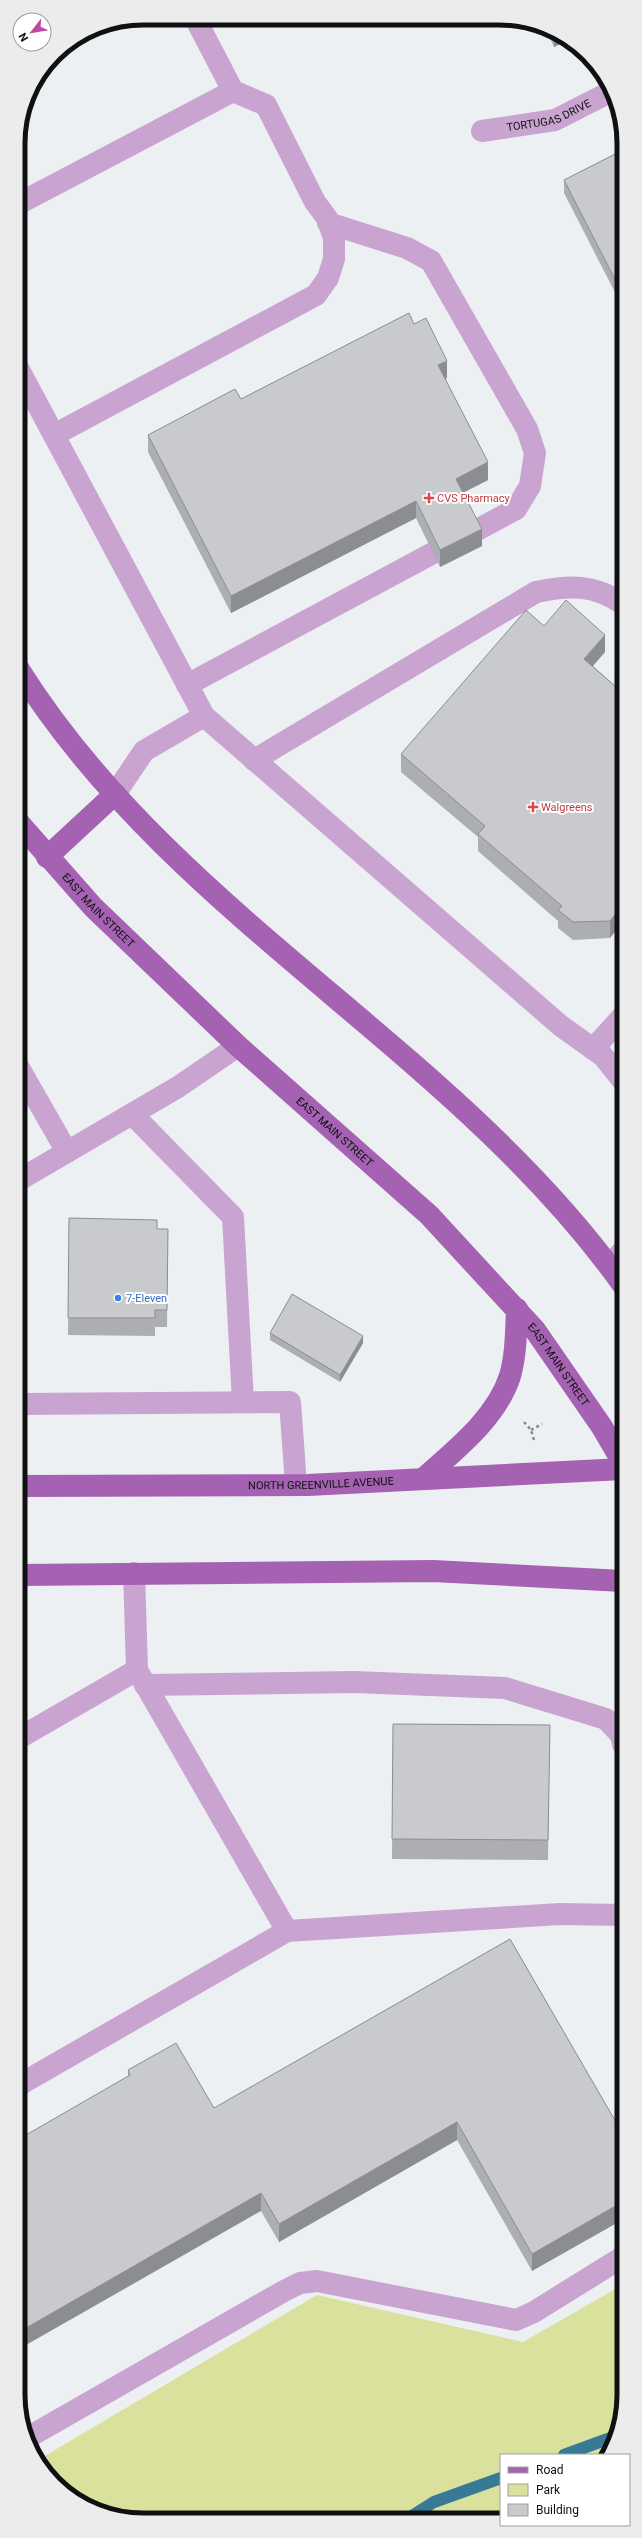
<svg xmlns="http://www.w3.org/2000/svg" width="642" height="2538" viewBox="0 0 642 2538" font-family="Roboto,sans-serif">
<style>
.green{fill:#d9e19c}
.lines{fill:none;stroke-linecap:round;stroke-linejoin:round}
.stream{stroke:#387995;stroke-width:12}
.path{stroke:#86888a;stroke-width:2.5;stroke-dasharray:3 3;stroke-linecap:butt}
.minor{stroke:#caa4d0;stroke-width:22}
.major{stroke:#a662b2;stroke-width:22}
.wall{fill:#acaeb1}
.shaded-wall{fill:#8c8d90}
.building{fill:#c8cace;stroke:#8c8d90}
.health-dot{fill:#e0444e;stroke:#fff;stroke-width:1.5}
.shop-dot{fill:#3f7fe0;stroke:#fff;stroke-width:1.5}
.labels{text-anchor:middle;dominant-baseline:central;stroke-width:4;stroke-linejoin:round;paint-order:stroke}
.street-label{font-size:11px;fill:#0f1011;stroke:#fff}
.health-label{font-size:11px;fill:#be3a42;stroke:#fff;text-anchor:start}
.shop-label{font-size:11px;fill:#366cbe;stroke:#fff;text-anchor:start}
.rim{fill:none;stroke:#0f1011;stroke-width:5}
</style>
<rect width="100%" height="100%" fill="#edf0f3"/>
<path class="green" d="M624,2284C624,2334 633,2413 607,2455H501V2519L119,2518C77,2502 64,2496 38,2460L317,2295L523,2342Z"/>
<g class="lines">
<path class="stream" d="M564,2455L616,2436
M407,2519L434,2502L501,2478"/>
<path class="path" d="M524,1422L531,1430L534,1440
M531,1430L542,1424"/>
<g class="minor">
<path id="s1" d="M482,131L555,120L612,91"/>
<path d="M18,204L233,91"/>
<path d="M328,223L407,248L431,261L527,429L535,453L530,486L516,509L475,531"/>
<path d="M18,368L204,716L561,1026L603,1056L623,1081"/>
<path d="M54,435L316,295L328,278L334,259V238L327,218L315,202L266,105L233,91L195,18"/>
<path d="M187,685L433,553"/>
<path d="M254,760L536,592C569,585 594,584 623,604"/>
<path d="M115,794L144,751L204,716"/>
<path d="M593,1049L623,1016"/>
<path d="M19,1068L67,1152"/>
<path d="M132,1114L233,1217L243,1402"/>
<path d="M19,1180L178,1087L238,1046"/>
<path d="M609,1265L623,1251"/>
<path d="M19,1404L290,1402L296,1485"/>
<path d="M134,1573L137,1670L287,1931"/>
<path d="M145,1685L354,1682L505,1688L606,1719L621,1735L623,1744"/>
<path d="M19,1738L137,1670"/>
<path d="M19,2085L287,1931L560,1914L624,1915"/>
<path d="M27,2438L284,2291L300,2283L317,2281L516,2320L534,2312L624,2256"/>
</g>
<g class="major">
<path d="M18,668C174,917 455,1049 623,1285"/>
<path id="s2" d="M19,823L93,907L238,1046L429,1215L535,1330L602,1427L623,1463"/>
<path d="M47,857L115,794"/>
<path d="M423,1479C455,1450 496,1419 510,1376C516,1355 516,1332 517,1309"/>
<path id="s3" d="M19,1486L308,1485L623,1469"/>
<path d="M19,1575L433,1571L623,1581"/>
</g>
</g>
<path class="wall" d="M545,28L561,35L568,40L554,47Z
M623,150V308L564,193V180Z
M414,324L447,378L445,379L488,480L463,493L482,546L440,567L416,518L231,613L148,452V435L241,399Z
M544,626L605,652L593,666L623,693L610,938L573,940L558,928V921L478,851V837L401,772V754Z
M69,1218L157,1229H168L167,1327H155V1336L68,1335Z
M270,1333L363,1343L340,1382L270,1340Z
M393,1724L550,1725L548,1860L392,1859Z
M510,1939L624,2136L532,2271L457,2140L279,2242L261,2211L128,2076V2070L214,2108Z"/>
<path class="shaded-wall" d="M556,33L561,35L568,40L554,47V34Z
M447,361V378L438,383V365Z
M488,462V480L456,496V479Z
M416,501V518L231,613V596Z
M482,529V546L440,567V550Z
M605,635V652L584,676V659Z
M623,894V922L610,938V921L618,899Z
M363,1336V1343L340,1382V1375Z
M457,2122V2140L279,2242V2224Z
M261,2193V2211L19,2349V2332Z
M624,2201V2219L532,2271V2254Z"/>
<path class="building" d="M623,150V295L564,180Z
M409,313L414,324L426,318L447,361L438,365L488,462L456,479L482,529L440,550L416,501L231,596L148,435L235,389L241,399Z
M566,600L605,635L584,659L623,693V894L618,899L623,905L610,921L573,922L558,910L562,906L478,834L485,826L401,754L526,610L544,626Z
M69,1218L157,1220V1229H168L167,1310H155V1318H68Z
M292,1294L363,1336L340,1375L270,1333Z
M393,1724L550,1725L548,1840L392,1839Z
M510,1939L624,2136V2201L532,2254L457,2122L279,2224L261,2193L19,2332V2139L130,2075L128,2070L176,2043L214,2108Z"/>
<g class="health-dot">
<path d="M427 492h4v4h4v4h-4v4h-4v-4h-4v-4h4z"/>
<path d="M531 801h4v4h4v4h-4v4h-4v-4h-4v-4h4z"/>
</g>
<circle class="shop-dot" cx="118" cy="1298" r="4"/>
<g class="labels">
<g class="street-label">
<text stroke="none"><textPath href="#s1" startOffset="69">TORTUGAS DRIVE</textPath></text>
<text stroke="none"><textPath href="#s2" startOffset="118">EAST MAIN STREET</textPath></text>
<text stroke="none"><textPath href="#s2" startOffset="442">EAST MAIN STREET</textPath></text>
<text stroke="none"><textPath href="#s2" startOffset="766">EAST MAIN STREET</textPath></text>
<text stroke="none"><textPath href="#s3" startOffset="302">NORTH GREENVILLE AVENUE</textPath></text>
</g>
<g class="health-label">
<text x="437" y="498">CVS Pharmacy</text>
<text x="541" y="807">Walgreens</text>
</g>
<g class="shop-label">
<text x="126" y="1298">7-Eleven</text>
</g>
</g>
<path d="M0 0H642V2538H0ZM143 25H499A118 118 0 0 1 617 143V2395A118 118 0 0 1 499 2513H143A118 118 0 0 1 25 2395V143A118 118 0 0 1 143 25Z" fill="#ececec" fill-rule="evenodd"/>
<path class="rim" d="M143 25H499A118 118 0 0 1 617 143V2395A118 118 0 0 1 499 2513H143A118 118 0 0 1 25 2395V143A118 118 0 0 1 143 25Z"/>
<rect x="500" y="2454" width="130" height="72" fill="#ffffff" stroke="#9f9fa0"/>
<rect x="508" y="2467" width="20" height="6" fill="#a662b2" stroke="#9f9fa0"/>
<text x="536" y="2474" font-size="12" fill="#0f1011">Road</text>
<rect x="508" y="2484" width="20" height="12" fill="#d9e19c" stroke="#9f9fa0"/>
<text x="536" y="2494" font-size="12" fill="#0f1011">Park</text>
<rect x="508" y="2504" width="20" height="12" fill="#c8cace" stroke="#9f9fa0"/>
<text x="536" y="2514" font-size="12" fill="#0f1011">Building</text>
<g transform="translate(32 32) rotate(239)"><circle r="19" fill="#ffffff" stroke="#9f9fa0"/>
<path d="M0-3L7 15L0 10L-7 15Z" fill="#bf489e"/>
<text y="-6" font-size="11" font-weight="bold" text-anchor="middle" fill="#0f1011">N</text>
</g>
</svg>
